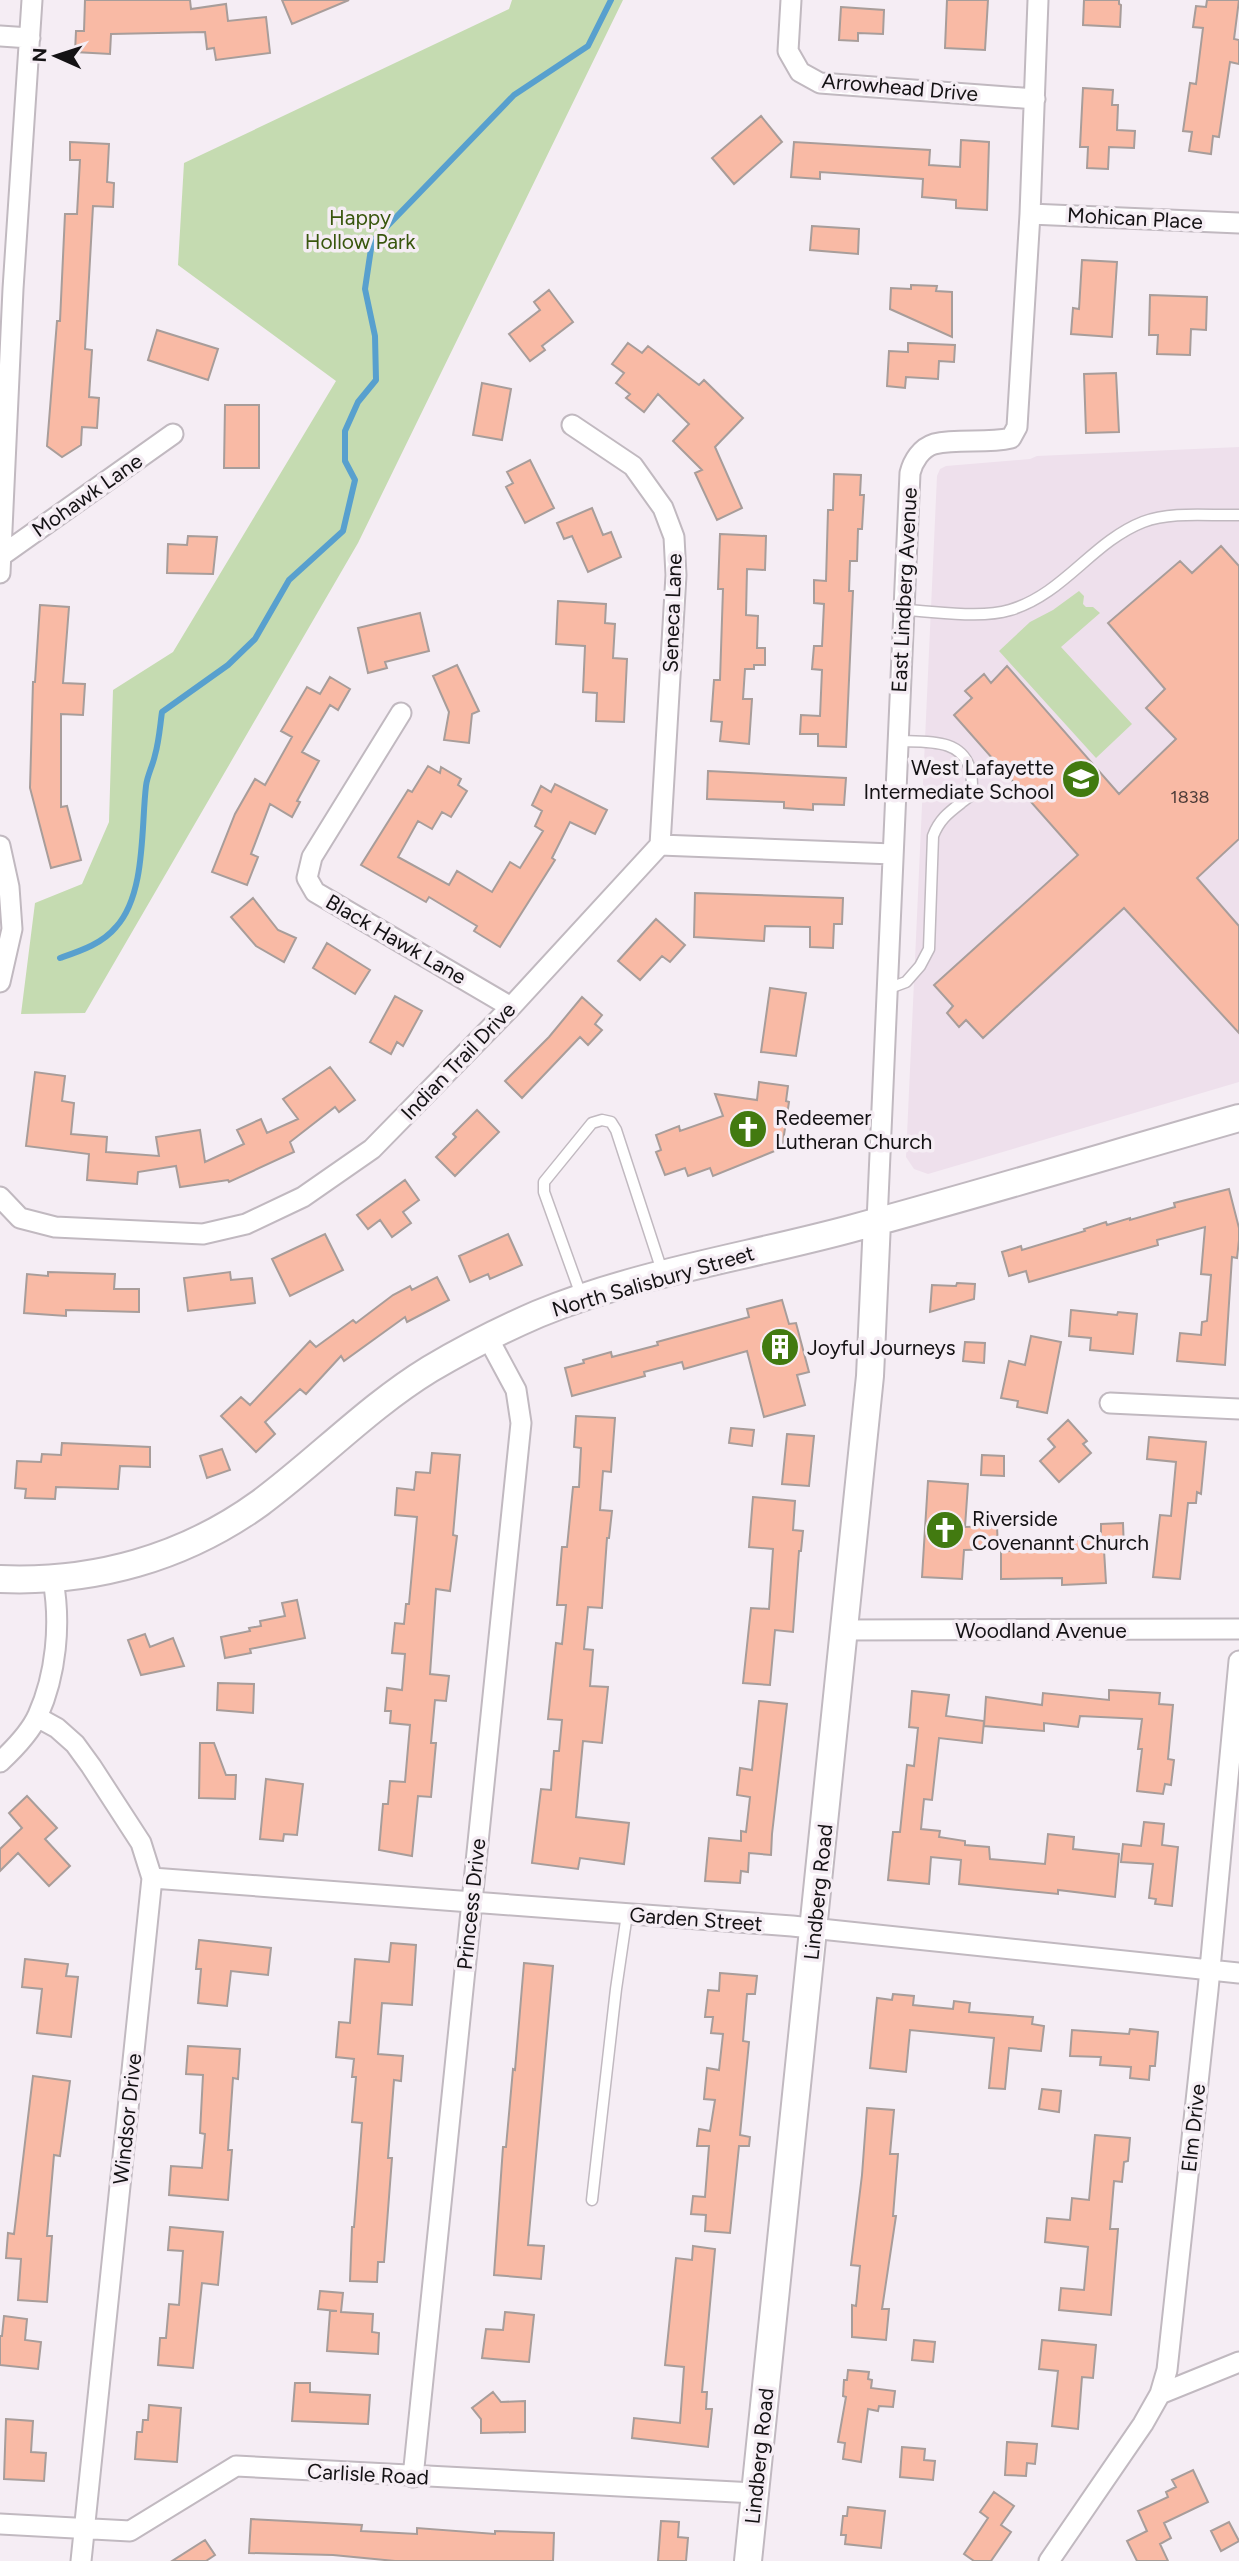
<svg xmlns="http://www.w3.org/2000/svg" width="1239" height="2561" viewBox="0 0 1239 2561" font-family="Figtree,sans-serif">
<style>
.built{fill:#eee0ec}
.green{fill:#c5dbb1}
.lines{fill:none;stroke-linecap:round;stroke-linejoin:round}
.stream{stroke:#58a0ce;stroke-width:6}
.building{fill:#f9baa5;stroke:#a89d9a;stroke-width:2}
.lane-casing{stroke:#c1b9c0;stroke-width:13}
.street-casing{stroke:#c1b9c0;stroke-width:23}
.secondary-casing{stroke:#c1b9c0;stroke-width:30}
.lane{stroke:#fff;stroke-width:10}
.street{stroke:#fff;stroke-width:19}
.secondary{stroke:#fff;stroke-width:26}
.labels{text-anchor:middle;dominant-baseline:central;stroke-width:7;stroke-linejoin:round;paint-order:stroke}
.number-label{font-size:18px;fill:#4d3c38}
.street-label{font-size:21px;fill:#141214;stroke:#f5edf4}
.park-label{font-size:21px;fill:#38560d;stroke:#f5edf4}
.poi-label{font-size:21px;fill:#141214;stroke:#f5edf4;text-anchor:start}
</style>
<rect width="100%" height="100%" fill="#f5edf4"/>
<path class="built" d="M1239,447V1082L928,1174L914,1169L906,1157L937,476L940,469L946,466L1030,459L1037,456Z"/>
<path class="green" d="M512,0H623L358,543L85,1013L21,1014L35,903L82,884L109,822L113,690L173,652L336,381L178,265L184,163L509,9Z
M1079,591L1084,596L1083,604L1086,607H1093L1100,613L1061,647L1132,724L1096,758L999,651L1030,622L1053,610Z"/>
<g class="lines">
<path class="stream" d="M60,958C80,951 102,944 116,927C146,894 141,827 146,786C147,776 153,765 155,755C159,741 160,726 162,712L228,665L255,639L289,580L343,531L355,480L345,461V431L358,402L376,380L375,336L365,289L372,242L514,95L588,46L611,0"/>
</g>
<path class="building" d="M85,0H190L191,9L226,4L228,21L266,17L270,53L216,60L214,48L207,49L205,32L111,34L110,54L75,52L76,31H84Z
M282,0H349L292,24Z
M947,0H988L985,50L945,48Z
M1084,0H1119V4L1121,5L1120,27L1083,25Z
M1207,0H1239L1234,39L1239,40V64L1230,62L1219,137L1213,136L1211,154L1189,151L1192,132L1183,131L1190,83L1196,84L1203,28L1193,27L1196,6L1206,7Z
M841,7L884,10L883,34L858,33V41L839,40Z
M1083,88L1113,90L1112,105H1118L1117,130L1135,131L1134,148L1109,147L1108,169L1087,168L1088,147H1080Z
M761,116L782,142L734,184L712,158Z
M961,140L989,142L987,210L956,208V200L922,197L923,179L820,172V179L791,177L794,142L930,150L929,165L960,167Z
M70,142L109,144L107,182L114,183L113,207L93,206L85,349L92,350L89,397L99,398L97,428L82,427L81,445L62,457L47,446L57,321H60L65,214H77L80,160H70Z
M812,226L859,229L858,254L810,250Z
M1082,260L1117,262L1112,337L1071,334L1073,308L1079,309Z
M911,285L937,286L936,291L952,292V337L890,309L891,288L911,289Z
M549,290L573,322L542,346L545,350L530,361L509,334L540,310L534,302Z
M1150,295L1207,297L1206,330L1191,329L1190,355L1157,354L1158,335H1149Z
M157,330L218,349L208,380L148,360Z
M628,343L642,353L648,346L699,385L704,380L743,418L715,447L742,508L717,520L695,473L702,470L673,441L689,424L658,394L644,412L626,398L630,394L616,383L624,373L612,364Z
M908,343L955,345L954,362L939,361L938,379L906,377L905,388L887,386L889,351L908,352Z
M1116,373L1119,432L1086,433L1084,374Z
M482,383L511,389L502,440L473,435Z
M225,405H259V468H224Z
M530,460L554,508L525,523L506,487L513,483L507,472Z
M834,474L861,475L860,495H864L862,529H858L857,561H850L849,591H853L846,747L818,746V734H800L801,715L820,716L822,670L812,669L814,646H822L824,604L814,603V580L826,581L828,510H833Z
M592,508L603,535L611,532L621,557L588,572L572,536L564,539L557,523Z
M720,534L766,536L765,570L747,569L746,615L758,616L757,648H765V665H754V669H745L743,699H752L749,744L720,741L722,722L711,721L714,680H720L723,589H718Z
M188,536L217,537L213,574L167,573L168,544L187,545Z
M1221,546L1239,566V839L1197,878L1239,926V1033L1124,908L983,1038L966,1020L959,1027L947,1013L953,1006L934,985L1078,855L954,715L972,698L965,691L984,674L991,683L1007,666L1119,794L1176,739L1146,708L1165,689L1108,623L1180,561L1192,573Z
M558,601L606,604L605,623L615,624L613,658L627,659L624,722L596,721L597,693L583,692L585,646L556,644Z
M40,605L69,607L63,683L85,684L83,715L61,714V807L67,806L81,860L51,868L30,788L33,682H35Z
M420,613L429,651L385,662L387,668L368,673L358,628Z
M457,665L479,711L472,714L469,743L444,740L449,712L433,676Z
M330,677L350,689L338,710L330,705L302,752L319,761L297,801L300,802L292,817L270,804L251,854L258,857L247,885L212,872L235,814L255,779L265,785L292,737L281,731L307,687L320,694Z
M428,766L440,773L441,767L461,779L458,785L467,791L451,817L442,812L432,829L418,821L398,857L449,885L457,871L492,892L510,862L520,868L543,831L535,826L542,811L532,805L541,786L551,792L555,784L607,810L595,834L570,822L552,858L555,860L500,947L474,931L477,926L429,897L426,902L361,865L408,790L412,792Z
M708,771L846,778L844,805L813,804V810L784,808V802L707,799Z
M695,893L843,898L842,924H834L833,948L810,947V927L765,926L764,941L694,937Z
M253,898L278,930L296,938L284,962L256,946L231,917Z
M656,919L685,945L670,962L662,956L640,980L618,961Z
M327,943L370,970L355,994L313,968Z
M770,988L806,993L796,1056L761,1052Z
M395,996L422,1011L403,1046L397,1042L391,1054L370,1042Z
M582,997L602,1015L595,1024L602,1030L588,1045L580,1037L522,1098L505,1081L549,1037Z
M330,1067L355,1100L339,1112L335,1107L290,1142L294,1152L229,1182L228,1180L180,1187L176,1166L138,1172L137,1184L87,1180L89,1154L26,1146L35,1072L65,1076L62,1101L74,1103L71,1134L107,1137L106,1152L159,1156L156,1137L200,1130L205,1162L244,1144L237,1130L261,1119L267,1133L298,1119L283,1099Z
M759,1082L788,1086L786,1101L789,1102L782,1148L713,1176L710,1168L688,1176L685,1168L665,1175L656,1152L661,1150L656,1135L679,1126L680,1131L723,1116L715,1094L757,1100Z
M477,1110L499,1132L455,1176L436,1157L456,1137L453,1134Z
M405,1180L419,1200L403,1212L411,1223L392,1237L380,1220L368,1229L357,1215Z
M1229,1189L1239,1228V1240L1237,1258L1232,1257L1225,1365L1177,1361L1180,1333L1201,1335L1202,1322L1207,1321L1211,1275L1201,1274L1205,1227L1157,1240L1158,1245L1029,1282L1026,1271L1009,1276L1002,1252L1021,1246L1022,1250L1085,1231L1084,1229L1106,1222L1107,1225L1130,1218V1220L1175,1207L1174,1203Z
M325,1234L343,1270L290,1296L272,1259Z
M508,1234L522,1265L490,1279L488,1274L470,1282L459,1256Z
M48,1272L115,1274L114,1289H139V1312L66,1310V1316L24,1313L27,1274L48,1276Z
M230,1272L231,1280L252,1278L255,1303L188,1311L184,1278Z
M437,1277L449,1300L407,1322L405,1317L344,1361L341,1356L306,1394L300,1389L265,1422L275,1434L256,1452L221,1416L241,1397L250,1405L310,1341L316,1347L353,1320L356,1323L393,1295L410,1286L412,1290Z
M957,1283L975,1284L974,1299L930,1312L932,1285L956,1286Z
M782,1300L789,1324L796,1323L809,1372L797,1375L805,1405L764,1417L747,1351L684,1369L682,1362L644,1372L645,1376L572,1396L565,1368L584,1363L583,1360L611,1352L612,1357L658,1345L657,1342L749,1317L747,1309Z
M1071,1310L1117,1315L1118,1312L1137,1314L1133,1354L1090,1350L1091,1338L1069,1336Z
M1031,1336L1061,1342L1047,1413L1017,1407L1018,1401L1001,1398L1009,1361L1025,1365Z
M965,1342L985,1343L984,1363L963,1361Z
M576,1416L615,1418L611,1472L603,1471L600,1510L612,1511L609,1538H607L602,1608L588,1607L584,1649L593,1650L590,1686L608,1687L602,1743L583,1741L576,1817L629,1823L624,1864L580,1858L578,1869L532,1863L541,1789L551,1790L554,1751H559L562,1720L548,1719L556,1643L562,1644L566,1605H557L562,1547H567L573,1487H579L581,1448L574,1447Z
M1068,1420L1087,1441L1083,1444L1091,1453L1059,1482L1040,1461L1055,1447L1048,1439Z
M731,1428L754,1430L752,1446L729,1443Z
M787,1434L814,1436L809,1486L782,1484Z
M1149,1437L1206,1442L1201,1494L1197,1492L1196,1503H1188L1180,1579L1153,1577L1160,1515L1171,1516L1176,1462L1147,1459Z
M62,1443L150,1447V1467L120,1466L118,1489L56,1487L55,1499L25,1498L26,1489L15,1488L17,1461L41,1462L42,1454L61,1455Z
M222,1449L230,1470L207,1478L200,1456Z
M432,1453L460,1455L453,1535L457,1536L450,1591L436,1589L430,1674L449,1676L446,1701L435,1700L431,1743H436L431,1797L418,1796L412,1856L379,1850L383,1804H388L390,1781L405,1782L410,1725L390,1723L391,1711H385L387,1688L402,1690L405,1654L392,1653L395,1623L404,1624L406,1604H409L417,1517L395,1515L397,1488L414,1490L416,1472L430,1473Z
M982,1455L1004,1456V1476L981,1475Z
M928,1481L968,1484L965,1527L997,1526L998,1549L964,1550L962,1579L922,1577Z
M753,1497L795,1501L793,1530L803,1531L801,1551H799L793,1632L775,1630L770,1685L743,1683L751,1608L769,1609L773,1549L749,1547Z
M1123,1523L1124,1550H1104L1106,1583L1062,1585V1578L1001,1579V1551L1064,1550V1541H1080V1537H1101V1524Z
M297,1600L305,1638L250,1649L251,1653L225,1658L221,1637L250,1631L249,1628L261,1626L260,1621L285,1616L282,1603Z
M145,1634L150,1647L173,1638L184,1666L141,1675L128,1640Z
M218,1683L254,1684L253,1713L217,1710Z
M1109,1690L1160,1693L1159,1704L1173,1705L1168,1759L1174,1760L1171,1785L1165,1784L1163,1794L1137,1791L1142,1749H1138L1142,1719L1080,1716L1078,1727L1044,1723V1731L984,1726L986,1697L1042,1705L1043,1693L1109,1700Z
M912,1691L949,1695L946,1716L984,1721L982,1743L939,1738L932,1800L924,1799L921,1829L940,1831L939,1837L965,1841V1845L989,1847L990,1859L1045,1864L1048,1834L1074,1837L1073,1849L1119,1854L1115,1897L1058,1890V1894L959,1884L961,1860L931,1857L929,1884L888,1880L893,1832H900L907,1765L914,1766L918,1728L909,1727Z
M759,1701L787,1704L772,1834L771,1855L749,1853L748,1872L741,1871L740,1883L705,1881L709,1838L741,1841V1831L746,1832L750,1797L737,1795L740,1768L752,1770Z
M200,1743H214L226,1775H236L235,1799L199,1798Z
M266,1779L303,1784L297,1835L284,1834L283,1841L260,1839Z
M27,1796L57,1828L45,1839L70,1866L49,1886L18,1853L0,1871V1849L22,1828L9,1813Z
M1144,1822L1164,1824L1162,1845L1178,1847L1172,1906L1155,1904L1156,1899L1149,1898L1153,1864L1121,1862L1123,1844L1141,1846Z
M199,1940L271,1948L268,1975L231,1971L227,2006L198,2003L201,1969H196Z
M391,1943L416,1945L412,2005L382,2003L378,2054L403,2056L401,2081L394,2080L388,2158H392L384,2262H378L377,2282L350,2281L352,2227H354L362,2123L352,2122L356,2077H352L354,2059L336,2057L339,2022L350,2023L355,1959L389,1962Z
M25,1959L68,1964L66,1976L78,1977L71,2037L37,2033L42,1989L22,1987Z
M524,1963L553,1966L528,2245L544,2246L541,2279L494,2275L503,2147H506L513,2069L515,2070Z
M720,1973L757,1976L755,1994H747L743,2041L749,2042L740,2135L750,2137L749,2146H739L730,2233L705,2231L706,2215L691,2214L693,2196L705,2197L709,2146H697L699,2129L710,2131L715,2100L704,2099L707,2068L719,2070L723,2034L711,2033L713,2017H705L708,1990L719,1991Z
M893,1994L914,1996L913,2005L953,2009L954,2001L970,2003L969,2012L1033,2017L1032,2024L1044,2026L1041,2051L1009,2048L1005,2089L989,2088L994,2038L910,2030L906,2072L870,2068L877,1998L892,2000Z
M1130,2029L1158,2032L1155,2066H1150L1149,2080L1130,2078L1131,2067L1100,2065L1101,2057L1070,2056L1072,2030L1129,2034Z
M188,2046L240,2049L238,2079L233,2078L228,2150H232L228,2200L169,2195L171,2166L202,2168L205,2134L200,2133L203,2075L186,2074Z
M33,2076L70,2081L60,2156L54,2155L47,2236H52L47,2302L18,2300L21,2259L6,2258L8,2233L14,2234Z
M1042,2089L1061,2091L1059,2112L1039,2109Z
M867,2108L894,2110L890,2154H898L893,2216H896L882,2309H889L886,2340L852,2337V2305L856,2306L860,2266L851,2265L862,2175Z
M1095,2135L1130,2138L1128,2161L1124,2162L1122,2182L1114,2181L1110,2229H1118L1111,2315L1059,2310L1061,2288L1084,2290L1088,2247L1045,2242L1047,2218L1070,2220L1072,2198L1089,2200Z
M170,2227L223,2232L218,2285L202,2283L193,2368L158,2365L160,2338H166L169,2304L179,2305L183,2251L168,2250Z
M693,2246L715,2249L702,2392H707L706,2409H712L708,2447L632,2438L634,2418L680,2423L684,2367L665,2365L676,2258L692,2260Z
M320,2291L343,2293L341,2312L373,2314L372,2332L379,2333L378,2354L327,2351L330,2311H337L318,2309Z
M505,2312L534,2315L529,2362L482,2358L486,2329L503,2330Z
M4,2316L27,2319L25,2340L41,2342L38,2369L0,2365V2336H2Z
M914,2340L935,2342L933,2362L912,2360Z
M1042,2340L1096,2345L1093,2378L1082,2377L1078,2429L1052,2426L1058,2371L1039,2369Z
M848,2370L869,2372L868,2379L872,2380L871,2388L895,2391L893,2407L879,2406L878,2411L868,2409L861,2462L843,2459L845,2443L838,2442L846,2397L843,2396L844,2380H847Z
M295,2383H310V2392L370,2395L368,2424L292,2421Z
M493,2392L501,2402L525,2401V2432L481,2433V2419L472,2408Z
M149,2405L181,2408L177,2462L135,2459L137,2432H142L143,2420H148Z
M6,2419L33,2421L31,2452L46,2453L44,2481L4,2479Z
M1007,2442L1037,2444L1035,2464L1027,2463L1026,2476L1005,2475Z
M902,2447L925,2449L924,2460L935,2461L933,2480L900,2477Z
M1193,2470L1208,2502L1164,2523L1171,2538L1160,2544L1168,2561H1137L1127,2541L1147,2531L1138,2511L1168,2497L1166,2492L1176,2487L1172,2480Z
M994,2492L1014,2506L1001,2525L1011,2532L991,2561H974L964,2554L988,2518L980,2512Z
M848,2507L885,2511L881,2548L845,2544L846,2535H841L843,2516H847Z
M251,2519L362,2525L361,2531L417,2534V2528L495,2534V2531L554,2533L553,2561H395L333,2555L249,2553Z
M661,2521L679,2522L678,2537L688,2538L686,2561H658Z
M1229,2522L1239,2541L1221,2551L1211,2531Z
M205,2540L215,2555L206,2561H172Z"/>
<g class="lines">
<defs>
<path id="lane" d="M903,610C935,611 980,619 1010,610C1064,594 1092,542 1143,522C1172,511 1209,516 1239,515
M887,989L906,982L920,966L929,949L933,836C939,820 948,813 961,803C964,800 968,799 970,795C973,789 972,780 971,774C965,737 925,742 898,741
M581,1295L544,1192V1182L592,1123L602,1120L611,1122L616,1130L663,1274
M592,2200L616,1989L627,1914"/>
<path id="street" d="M791,0L788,51L800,72L820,83L1035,99
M0,36L30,38
M1030,214L1239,223
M572,425L633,466L663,508L674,537L676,575L660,845
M1,556L173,434
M0,573L13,289L32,0
M401,713L312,857L307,878L315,892L511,1007
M0,846L9,887L12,929L0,982
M0,1197L20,1218L55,1227L203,1234L246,1224L303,1197L372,1149L511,1007L660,845L893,854
M877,1222L910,473C913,461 921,448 934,444C959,438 986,444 1011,438L1017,427L1030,214L1038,0
M1110,1403L1239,1409
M844,1630L1239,1629
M37,1717L57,1728L75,1744L91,1766L141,1843L152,1878L81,2561
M0,1762C14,1749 30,1733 38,1715C56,1675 61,1624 53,1580
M152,1878L792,1926L1239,1973
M1160,2394L1239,2362
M413,2477L521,1423L516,1390L488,1338
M0,2524L130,2531L236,2466L755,2493
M1049,2561L1143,2424L1160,2394L1167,2370L1208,1990L1239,1661"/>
<path id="secondary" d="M0,1579C94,1583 184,1558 260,1503C318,1460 368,1407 430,1369C464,1349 501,1330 538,1314C637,1273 746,1257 850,1229C980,1194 1109,1155 1239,1118
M748,2561L870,1376L877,1222"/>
</defs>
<use href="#lane" class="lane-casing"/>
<use href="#street" class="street-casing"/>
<use href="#secondary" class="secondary-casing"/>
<use href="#lane" class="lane"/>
<use href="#street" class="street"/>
<use href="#secondary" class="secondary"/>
</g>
<defs>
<symbol id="school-disc" viewBox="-11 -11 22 22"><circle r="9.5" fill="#427a10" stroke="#f5edf4"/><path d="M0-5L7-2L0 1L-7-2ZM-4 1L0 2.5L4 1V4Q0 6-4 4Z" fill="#fff"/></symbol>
<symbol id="church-disc" viewBox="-11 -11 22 22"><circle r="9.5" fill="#427a10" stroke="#f5edf4"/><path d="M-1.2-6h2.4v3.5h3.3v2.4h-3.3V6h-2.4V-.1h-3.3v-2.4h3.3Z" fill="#fff"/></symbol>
<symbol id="building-disc" viewBox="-11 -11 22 22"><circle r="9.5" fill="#427a10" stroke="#f5edf4"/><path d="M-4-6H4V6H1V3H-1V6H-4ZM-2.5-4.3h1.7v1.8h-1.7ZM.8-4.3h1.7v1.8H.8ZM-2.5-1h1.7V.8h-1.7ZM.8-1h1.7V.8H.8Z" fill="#fff"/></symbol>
</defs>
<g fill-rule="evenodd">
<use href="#school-disc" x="1059" y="757" width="44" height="44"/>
<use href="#church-disc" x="726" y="1107" width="44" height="44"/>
<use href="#building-disc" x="758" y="1325" width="44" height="44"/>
<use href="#church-disc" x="923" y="1508" width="44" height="44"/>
</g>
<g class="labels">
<g class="number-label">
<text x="1190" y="797">1838</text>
</g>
<g class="street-label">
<text transform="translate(900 87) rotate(5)">Arrowhead Drive</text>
<text transform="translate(1135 218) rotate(3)">Mohican Place</text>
<text transform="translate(87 495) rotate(-35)">Mohawk Lane</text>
<text transform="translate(904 590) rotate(-87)">East Lindberg Avenue</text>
<text transform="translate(672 613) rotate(-88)">Seneca Lane</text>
<text transform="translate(396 939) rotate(30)">Black Hawk Lane</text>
<text transform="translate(458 1061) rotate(-46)">Indian Trail Drive</text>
<text transform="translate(653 1281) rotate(-16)">North Salisbury Street</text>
<text x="1041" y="1630">Woodland Avenue</text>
<text transform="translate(818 1892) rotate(-84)">Lindberg Road</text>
<text transform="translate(471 1904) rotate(-84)">Princess Drive</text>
<text transform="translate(696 1919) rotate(4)">Garden Street</text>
<text transform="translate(127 2119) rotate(-84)">Windsor Drive</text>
<text transform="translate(1193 2128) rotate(-84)">Elm Drive</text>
<text transform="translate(759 2456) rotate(-84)">Lindberg Road</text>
<text transform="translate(368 2474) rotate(3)">Carlisle Road</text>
</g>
<g class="park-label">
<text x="360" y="217">Happy<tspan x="360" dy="24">Hollow Park</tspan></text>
</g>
<g class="poi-label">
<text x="1054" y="767" text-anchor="end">West Lafayette<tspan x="1054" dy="24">Intermediate School</tspan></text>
<text x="775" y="1117">Redeemer<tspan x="775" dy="24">Lutheran Church</tspan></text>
<text x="807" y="1347">Joyful Journeys</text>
<text x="972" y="1518">Riverside<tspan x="972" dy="24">Covenannt Church</tspan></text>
</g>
</g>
<g transform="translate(56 56) rotate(273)" stroke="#f5edf4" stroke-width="5" paint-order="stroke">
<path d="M0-5L12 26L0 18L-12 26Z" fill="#141214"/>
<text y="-10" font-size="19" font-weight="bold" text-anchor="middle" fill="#141214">N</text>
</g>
</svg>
